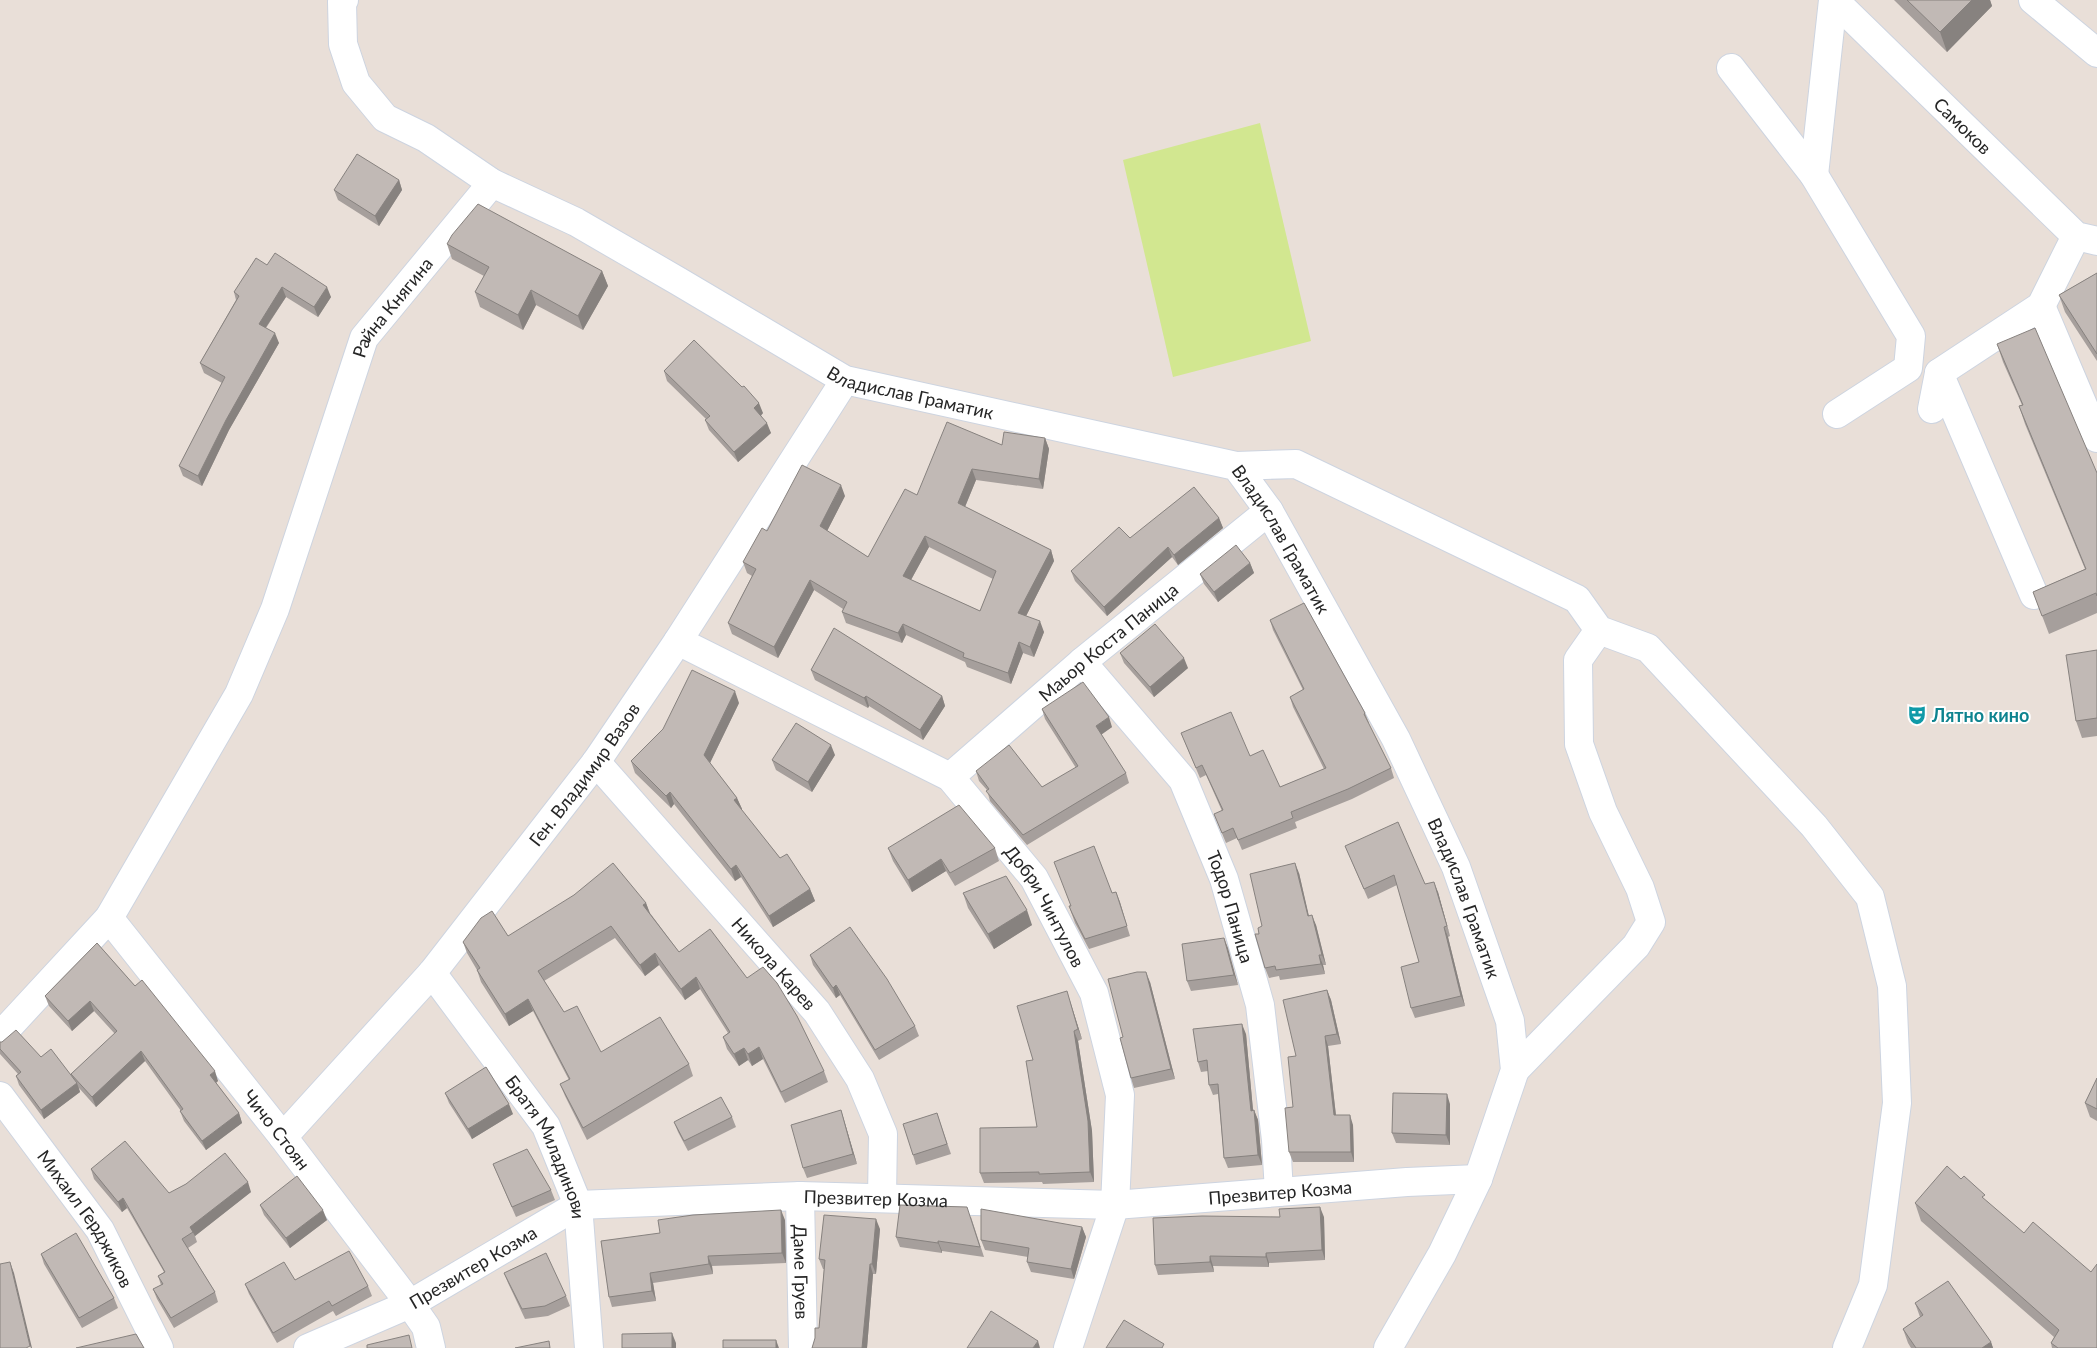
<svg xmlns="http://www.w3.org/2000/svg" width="2097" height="1348" viewBox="0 0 2097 1348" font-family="Lato,sans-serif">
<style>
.pitch{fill:#d2e790}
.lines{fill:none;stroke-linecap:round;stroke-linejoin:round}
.minor-casing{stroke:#cdd4e0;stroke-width:30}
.minor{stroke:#fff;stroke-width:28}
.wall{fill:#a69f9c;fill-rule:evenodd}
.shaded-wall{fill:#87827f}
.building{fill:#c1b9b5;stroke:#87827f;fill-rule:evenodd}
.labels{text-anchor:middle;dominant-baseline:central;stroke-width:4;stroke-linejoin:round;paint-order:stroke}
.street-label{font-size:18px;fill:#262626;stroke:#fff}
.culture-label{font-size:18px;font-weight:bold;fill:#0d838f;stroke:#fff;text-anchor:start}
</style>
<rect width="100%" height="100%" fill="#e9dfd8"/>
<path class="pitch" d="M1260,123L1311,341L1173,377L1123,160Z"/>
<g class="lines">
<defs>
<g id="minor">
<path id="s1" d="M344,0L342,2L343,44L356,83L385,118L426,138L492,183L576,222L678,281L845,380L1236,466L1269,511L1396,739L1456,867L1510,1021L1515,1070L1478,1179L1442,1254L1388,1348"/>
<path id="s2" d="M1834,0L2076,236L2097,241"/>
<path d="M2033,0L2097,53"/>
<path d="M1731,68L1814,175L1911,336L1908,368L1837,414"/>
<path d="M1814,175L1833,0"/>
<path d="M2041,306L2097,438"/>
<path d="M1939,373L2034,595"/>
<path d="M1932,409L1939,373L2041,306L2076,236"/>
<path d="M1236,466L1296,464L1577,599L1599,630L1648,648L1814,826L1870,897L1892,986L1897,1103L1873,1285L1847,1348"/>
<path id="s3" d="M678,641L950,777L1034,878L1094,993L1120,1095L1115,1205L1068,1348"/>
<path id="s4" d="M1082,662L1183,780L1224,879L1260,1005L1276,1140L1279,1192"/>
<path id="s5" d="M596,762L817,1012L860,1079L883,1134L882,1198"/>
<path id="s6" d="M950,777L1082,662L1269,511"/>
<path id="s7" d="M109,918L283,1137L410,1304L426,1327L431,1348"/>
<path id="s8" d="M432,973L546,1126L578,1205L589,1348"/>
<path id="s9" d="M0,1036L109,918L239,694L275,609L364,338L492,183"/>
<path d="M1515,1070L1636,946L1651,922L1640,888L1603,812L1579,744L1578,660L1599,630"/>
<path id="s10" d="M0,1096L100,1230L159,1348"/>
<path id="s11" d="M283,1137L432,973L596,762L678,641L845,380"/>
<path id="s12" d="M800,1196L803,1348"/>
<path id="s13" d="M308,1348L410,1304L578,1205L800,1196L1115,1205L1407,1182L1478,1179"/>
</g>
</defs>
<use href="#minor" class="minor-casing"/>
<use href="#minor" class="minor"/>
</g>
<path class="wall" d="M1894,0H1990L1992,6L1947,52Z
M399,180L402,190L379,226L338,200L334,190Z
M447,244L602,271L608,286L583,330L536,305L523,330L480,307L475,292L484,276L452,259Z
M267,265L331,297L318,317L286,297L266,328L279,343L229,430L202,486L183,476L179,466L222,383L204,373L200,363L236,300L234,292Z
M2097,273V361L2065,312L2059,295Z
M1997,344L2097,473V613L2049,634L2033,592L2085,569L2025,424L2019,406L2022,405L2003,362Z
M664,371L763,413L761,416L771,433L738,462L709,430L705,420L706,419L667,381Z
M1045,438L1049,449L1043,489L976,480L965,507L1051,550L1054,561L1026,616L1044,632L1034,657L1023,653L1011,684L967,667L965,662L906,635L902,643L846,623L842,612L843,609L814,590L778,658L732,634L728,623L752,576L747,573L743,562L767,531L845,496L827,531L868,557L917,495L1002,445ZM929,547L993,579L980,611L911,580Z
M1219,518L1223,528L1178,565L1172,557L1107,616L1075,581L1071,571L1130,538Z
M1250,563L1254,573L1218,602L1204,584L1200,574Z
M1270,620L1365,713L1369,723H1368L1391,768L1394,778L1352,799L1295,822L1297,828L1242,850L1237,838L1226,843L1214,814L1222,811L1206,775L1200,778L1181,733L1250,756L1280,787L1324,769L1293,707L1290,697L1303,690L1273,630Z
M2097,650V736L2082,738L2076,721Z
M1120,653L1188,668L1154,697L1124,663Z
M811,670L942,696L945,706L923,740L869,706L868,708L815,680Z
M739,703L710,763L737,798L742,809L741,810L780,858L810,889L815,901L773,927L741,877L735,881L674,804L671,808L635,773L631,761Z
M1042,709L1112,727L1101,735L1126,773L1129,783L1027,845L990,801L987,790L979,781L976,771L1042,787L1076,768L1045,719Z
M835,755L812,792L776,770L772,760Z
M1345,846L1425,884L1438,892L1450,936L1448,937L1465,1006L1415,1018L1411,1008L1419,962L1397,885L1368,899Z
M888,848H995L999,861L955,886L946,871L912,892L893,861Z
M1299,873L1309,916L1316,925L1326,965H1323L1325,974L1280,980L1279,976L1269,978L1265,968L1259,934L1262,926Z
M1116,892L1130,936L1089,949L1075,923L1069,906Z
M963,893L1032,925L994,949L968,908Z
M646,903L650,913L679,952L747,978L824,1071L828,1082L785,1103L763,1059L752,1066L748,1060L739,1066L727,1049L723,1037L728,1033L700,989L685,1000L659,965L645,976L615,938L544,981L564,1012L601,1052L689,1064L693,1076L587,1140L565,1096L560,1084L569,1080L533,1011L509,1026L481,982L477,970L467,953L463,942L508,936Z
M1224,938L1238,985L1191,991L1187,981Z
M97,943L218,1081L216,1083L239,1113L242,1123L206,1150L184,1121L180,1111H181L145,1061L96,1107L79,1088L80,1092L44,1119L19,1085L16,1076L18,1074L0,1054V1042L41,1057L72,1077L71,1074L115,1034L94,1011L72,1031L49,1006L45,996Z
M810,955L915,1026L919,1036L879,1060L840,995L836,998L813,965Z
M1150,982L1175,1079L1134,1088L1131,1078Z
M1327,990L1331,1000L1341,1044L1328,1046L1336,1115L1353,1125L1354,1162H1293L1289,1152L1293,1107L1296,1056Z
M1070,1001L1082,1039L1078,1041L1092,1131L1094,1182L1043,1184L1042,1182L984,1183L980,1173L1037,1127L1033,1060Z
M1246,1034L1253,1110H1254L1258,1120L1262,1165L1228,1168L1224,1158L1218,1094L1213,1095L1209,1085L1208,1071L1201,1072L1198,1062Z
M2097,1078V1121L2090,1117L2085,1103Z
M445,1093L513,1114L472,1139L449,1103Z
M1450,1104V1145L1396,1143L1392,1133Z
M841,1110L857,1164L807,1178L803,1168Z
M937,1113L951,1154L916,1165L913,1155Z
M732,1117L736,1127L688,1151L678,1132L674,1122Z
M493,1164L551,1190L555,1200L516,1217Z
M91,1169L169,1193L251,1192L195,1236L197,1242L188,1248L215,1292L218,1302L174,1328L157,1299L153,1289L161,1285L158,1276L164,1272L127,1208L122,1212L94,1179Z
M1987,1201L2097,1348H2052L2051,1343L2054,1337L1921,1221L1915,1203Z
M260,1205L327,1220L290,1248L264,1215Z
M971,1217L984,1257L942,1251V1253L900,1247L896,1237Z
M1280,1217H1324L1325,1260L1269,1263V1267L1213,1266L1214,1272L1158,1275L1155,1265Z
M785,1220L786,1263L712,1266L713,1274L653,1283L656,1301L612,1307L609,1297L601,1241Z
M1082,1227L1086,1237L1074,1279L1031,1272L1027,1262L1028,1257L985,1250L981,1240Z
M880,1229L876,1274H873L867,1348H812L819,1328L824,1269H823L819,1259Z
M41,1254L114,1298L118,1308L82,1328L44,1264Z
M504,1273L566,1296L570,1306L548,1316L525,1319L508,1283Z
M295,1280L368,1286L372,1296L336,1316L333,1311L277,1343L249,1294L245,1284Z
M1915,1303L1991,1342L1993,1348H1911L1908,1343L1903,1329L1920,1317Z"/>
<path class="shaded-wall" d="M1972,0H1990L1992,6L1947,52L1940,32Z
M399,180L402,190L379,226L375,216Z
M602,271L608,286L583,330L578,316Z
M282,287L286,297L262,333L259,324Z
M327,287L331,297L318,317L314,307Z
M531,290L536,305L523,330L518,315Z
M275,333L279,343L229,430L202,486L198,476L226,420Z
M759,403L763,413L758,418L754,408Z
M767,423L771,433L738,462L734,452Z
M1045,438L1049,449L1043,489L1039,479Z
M972,469L976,480L962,514L958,503Z
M841,485L845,496L824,537L820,526Z
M1219,518L1223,528L1178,565L1174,555Z
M925,536L929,547L907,587L903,576Z
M1168,547L1172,557L1107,616L1104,607Z
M1051,550L1054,561L1022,624L1018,613Z
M1250,563L1254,573L1218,602L1214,592Z
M810,580L814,590L778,658L774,647Z
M1040,621L1044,632L1034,657L1030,647Z
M903,624L906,635L902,643L898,633Z
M1019,642L1023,653L1011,684L1008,673Z
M1184,658L1188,668L1154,697L1150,687Z
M735,691L739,703L708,767L704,755Z
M866,696L869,706L868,708L864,698Z
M942,696L945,706L923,740L920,730Z
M1109,717L1112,727L1099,736L1096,726Z
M831,745L835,755L812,792L808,782Z
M670,792L674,804L671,808L666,796Z
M737,798L742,809L738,812L734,800Z
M941,859L946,871L912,892L908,880Z
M1295,863L1299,873L1311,926L1308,916Z
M736,865L741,877L735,881L731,869Z
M1434,882L1438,892L1450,936L1447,926Z
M810,889L815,901L773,927L769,916Z
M1116,892L1120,902L1130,936L1127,926Z
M646,903L650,914L643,905Z
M1027,910L1032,925L994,949L988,934Z
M1312,915L1316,925L1326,965L1322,955Z
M1444,927L1448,937L1465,1006L1461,996Z
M1224,938L1228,948L1238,985L1234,975Z
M655,953L659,965L645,976L640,965Z
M1319,955L1323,965L1325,974L1321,964Z
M1146,972L1150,982L1175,1079L1171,1069Z
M696,977L700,989L685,1000L681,989Z
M836,985L840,995L836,998L833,988Z
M1327,990L1331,1000L1341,1044L1337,1034Z
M1067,991L1070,1001L1082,1039L1078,1029Z
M528,999L533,1011L509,1026L505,1014Z
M90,1001L94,1011L72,1031L68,1021Z
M1242,1024L1246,1034L1254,1121L1251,1111Z
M1074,1031L1078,1041L1092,1131L1094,1182L1090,1172Z
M1325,1036L1328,1046L1337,1125L1334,1115Z
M759,1047L763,1059L752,1066L748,1054Z
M744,1048L748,1060L739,1066L734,1054Z
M141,1051L145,1061L96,1107L92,1097Z
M215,1071L218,1081L213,1085L210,1075Z
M77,1083L80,1092L44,1119L41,1110Z
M1447,1094L1450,1104V1145L1446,1135Z
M509,1104L513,1114L472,1139L468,1129Z
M841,1110L844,1120L857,1164L853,1154Z
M1254,1110L1258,1120L1262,1165L1258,1155Z
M239,1113L242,1123L206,1150L202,1141Z
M1350,1115L1353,1125L1354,1162L1351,1152Z
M248,1182L251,1192L195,1236L190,1227Z
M123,1198L127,1208L122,1212L118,1202Z
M1320,1207L1324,1217L1325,1260L1322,1250Z
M323,1210L327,1220L290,1248L286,1238Z
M781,1210L785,1220L786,1263L782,1253Z
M876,1219L880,1229L876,1274L872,1264Z
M1082,1227L1086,1237L1074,1279L1071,1269Z
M938,1241L942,1251V1253L938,1243Z
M1266,1253L1269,1263V1267L1266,1257Z
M708,1256L712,1266L713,1274L709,1264Z
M1210,1256L1213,1266L1214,1272L1210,1262Z
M10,1262L14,1273L32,1348H31L30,1346Z
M870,1264L873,1274L867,1348H862Z
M650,1273L653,1283L656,1301L652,1291Z
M672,1333L676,1343V1348H672Z
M776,1340L779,1348H776Z
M1038,1341L1040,1348H1033Z
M1991,1342L1993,1348H1982Z"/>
<path class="building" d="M1907,0H1972L1940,32Z
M357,154L399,180L375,216L334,190Z
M478,204L602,271L578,316L531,290L518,315L475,292L489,267L447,244L452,235Z
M275,253L327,287L314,307L282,287L259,324L275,333L226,420L198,476L179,466L225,377L200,363L239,296L234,292L256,258L267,265Z
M2097,273V354L2059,295Z
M2035,328L2097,473V596L2096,593L2042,616L2033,592L2086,569L2019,406L2023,405L1997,344Z
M694,340L742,387L744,386L759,403L754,408L767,423L734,452L705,420L710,416L664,371Z
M947,422L1002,445L1004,432L1045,438L1039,479L972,469L958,503L1051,550L1018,613L1040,621L1030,647L1019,642L1008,673L963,657L964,653L903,624L898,633L842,612L847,602L810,580L774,647L728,623L756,569L743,562L762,528L767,531L802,465L841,485L820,526L868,557L905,489L917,495ZM925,536L996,571L980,611L903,576Z
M1194,487L1219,518L1174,555L1168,547L1104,607L1071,571L1119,527L1130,538Z
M1236,545L1250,563L1214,592L1200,574Z
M1304,603L1365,713L1364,714L1391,768L1348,789L1291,812L1293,818L1238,840L1233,828L1222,833L1214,814L1223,810L1202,765L1196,768L1181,733L1231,712L1250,756L1263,750L1280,787L1326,768L1290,697L1304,689L1270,620Z
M1155,624L1184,658L1150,687L1120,653Z
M834,628L942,696L920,730L866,696L864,698L811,670Z
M2097,650V718L2076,721L2066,655Z
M692,670L735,691L704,755L737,798L734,800L780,858L787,854L810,889L769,916L736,865L731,869L670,792L666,796L631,761L663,729Z
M1083,682L1109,717L1096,726L1126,773L1023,835L986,791L989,789L976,771L1009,745L1042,787L1078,766L1042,709Z
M796,723L831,745L808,782L772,760Z
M959,805L995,848L950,873L941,859L908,880L888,848Z
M1398,822L1425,884L1434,882L1447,926L1444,927L1461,996L1411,1008L1401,967L1419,962L1394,875L1364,889L1345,846Z
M1094,846L1112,893L1116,892L1127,926L1085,939L1072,913L1069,906H1071L1054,862Z
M613,863L646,903L643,905L679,952L710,929L747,978L763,967L777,983L797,1016L824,1071L781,1092L759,1047L748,1054L744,1048L734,1054L723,1037L730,1032L696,977L681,989L655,953L640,965L611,926L538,971L564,1012L577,1006L601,1052L660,1017L689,1064L583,1128L560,1084L570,1079L528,999L505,1014L477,970L480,968L463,942L481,918L492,911L508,936L574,895Z
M1295,863L1308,916L1312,915L1322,955H1319L1321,964L1276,970L1275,966L1265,968L1255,934H1259L1258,928L1262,926L1250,874Z
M1006,876L1027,910L988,934L963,893Z
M850,927L887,979L915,1026L875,1050L836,985L833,988L810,955Z
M1224,938L1234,975L1187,981L1182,944Z
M97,943L135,986L142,980L215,1071L210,1075L239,1113L202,1141L180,1111L183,1109L141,1051L92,1097L71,1074L117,1031L90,1001L68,1021L45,996Z
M1137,972H1146L1171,1069L1131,1078L1120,1038L1123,1037L1108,979Z
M1327,990L1337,1034L1325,1036L1334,1115H1350L1351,1152H1289L1285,1108L1293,1107L1288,1057L1296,1056L1283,1000Z
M1067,991L1078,1029L1074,1031L1088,1121L1090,1172L1039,1174V1172L980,1173V1128L1037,1127L1026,1061L1033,1060L1017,1006Z
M1242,1024L1251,1111L1254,1110L1258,1155L1224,1158L1218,1084L1209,1085L1207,1060L1198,1062L1193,1029Z
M16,1030L41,1057L51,1049L77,1083L41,1110L16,1076L21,1072L0,1049V1042H2Z
M486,1067L509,1104L468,1129L445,1093Z
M2097,1078V1109L2085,1103Z
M1393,1093L1447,1094L1446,1135L1392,1133Z
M721,1097L732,1117L684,1141L674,1122Z
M841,1110L853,1154L803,1168L791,1125Z
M937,1113L947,1144L913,1155L903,1124Z
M125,1141L169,1193L186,1184L225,1153L248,1182L190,1227L193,1232L182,1239L215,1292L171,1318L153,1289L163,1284L158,1276L165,1272L123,1198L118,1202L91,1169Z
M527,1149L551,1190L512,1207L493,1164Z
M1947,1166L1961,1179L1964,1176L1985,1195L1982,1197L2024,1233L2033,1222L2091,1272L2097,1264V1348H2058L2051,1343L2059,1330L1915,1203Z
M297,1176L323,1210L286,1238L260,1205Z
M900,1205L967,1207L980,1247L938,1241V1243L896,1237Z
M1320,1207L1322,1250L1266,1253V1257L1210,1256V1262L1155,1265L1153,1218L1202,1216L1280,1217L1279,1209Z
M981,1209L1082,1227L1071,1269L1027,1262L1029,1248L981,1240Z
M781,1210L782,1253L708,1256L709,1264L650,1273L652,1291L609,1297L601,1241L660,1233L658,1220L693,1215Z
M824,1215L876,1219L872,1264H870L862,1348H812L815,1338V1328H819L825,1260L819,1259Z
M76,1233L114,1298L79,1318L41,1254Z
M349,1251L368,1286L332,1306L329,1301L273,1333L245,1284L284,1262L295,1280Z
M546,1253L566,1296L545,1306L522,1309L504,1273Z
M10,1262L30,1346L26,1348H0V1264Z
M1948,1281L1991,1342L1982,1348H1916L1903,1329L1923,1315L1915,1303Z
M991,1311L1038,1341L1033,1348H967Z
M1124,1320L1164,1344L1162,1348H1106Z
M672,1333V1348H622V1334Z
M136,1334L144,1348H76Z
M409,1335L412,1348H367V1345Z
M723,1340H776V1348H723Z
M549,1341L550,1348H515Z"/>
<defs>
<symbol id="theatre-bare" viewBox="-9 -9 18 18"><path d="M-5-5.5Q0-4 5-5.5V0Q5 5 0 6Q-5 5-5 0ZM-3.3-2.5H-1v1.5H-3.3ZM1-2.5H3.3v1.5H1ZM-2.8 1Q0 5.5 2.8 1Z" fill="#0f9aa8" stroke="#fff" stroke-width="2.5" paint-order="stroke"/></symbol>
</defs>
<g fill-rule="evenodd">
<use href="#theatre-bare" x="1903" y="701" width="28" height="28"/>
</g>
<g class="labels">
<g class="street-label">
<text stroke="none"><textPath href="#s2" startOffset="180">Самоков</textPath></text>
<text stroke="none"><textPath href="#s9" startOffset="838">Райна Княгина</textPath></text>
<text stroke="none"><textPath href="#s1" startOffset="728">Владислав Граматик</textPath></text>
<text stroke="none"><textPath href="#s1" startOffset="1148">Владислав Граматик</textPath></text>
<text stroke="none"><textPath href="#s6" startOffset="208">Маьор Коста Паница</textPath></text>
<text stroke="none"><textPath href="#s11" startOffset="472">Ген. Владимир Вазов</textPath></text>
<text stroke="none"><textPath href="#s1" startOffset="1552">Владислав Граматик</textPath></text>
<text stroke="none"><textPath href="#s4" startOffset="291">Тодор Паница</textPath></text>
<text stroke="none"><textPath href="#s3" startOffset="465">Добри Чинтулов</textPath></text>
<text stroke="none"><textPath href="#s5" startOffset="269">Никола Карев</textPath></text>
<text stroke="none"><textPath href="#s7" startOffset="270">Чичо Стоян</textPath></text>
<text stroke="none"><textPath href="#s8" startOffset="210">Братя Миладинови</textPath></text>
<text stroke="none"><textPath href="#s13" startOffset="1009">Презвитер Козма</textPath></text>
<text stroke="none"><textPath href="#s13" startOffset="604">Презвитер Козма</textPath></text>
<text stroke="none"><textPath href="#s10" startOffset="150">Михаил Герджиков</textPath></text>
<text stroke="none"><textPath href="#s13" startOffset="184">Презвитер Козма</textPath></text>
<text stroke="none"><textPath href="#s12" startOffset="76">Даме Груев</textPath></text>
</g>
<g class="culture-label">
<text x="1932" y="715">Лятно кино</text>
</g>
</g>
</svg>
